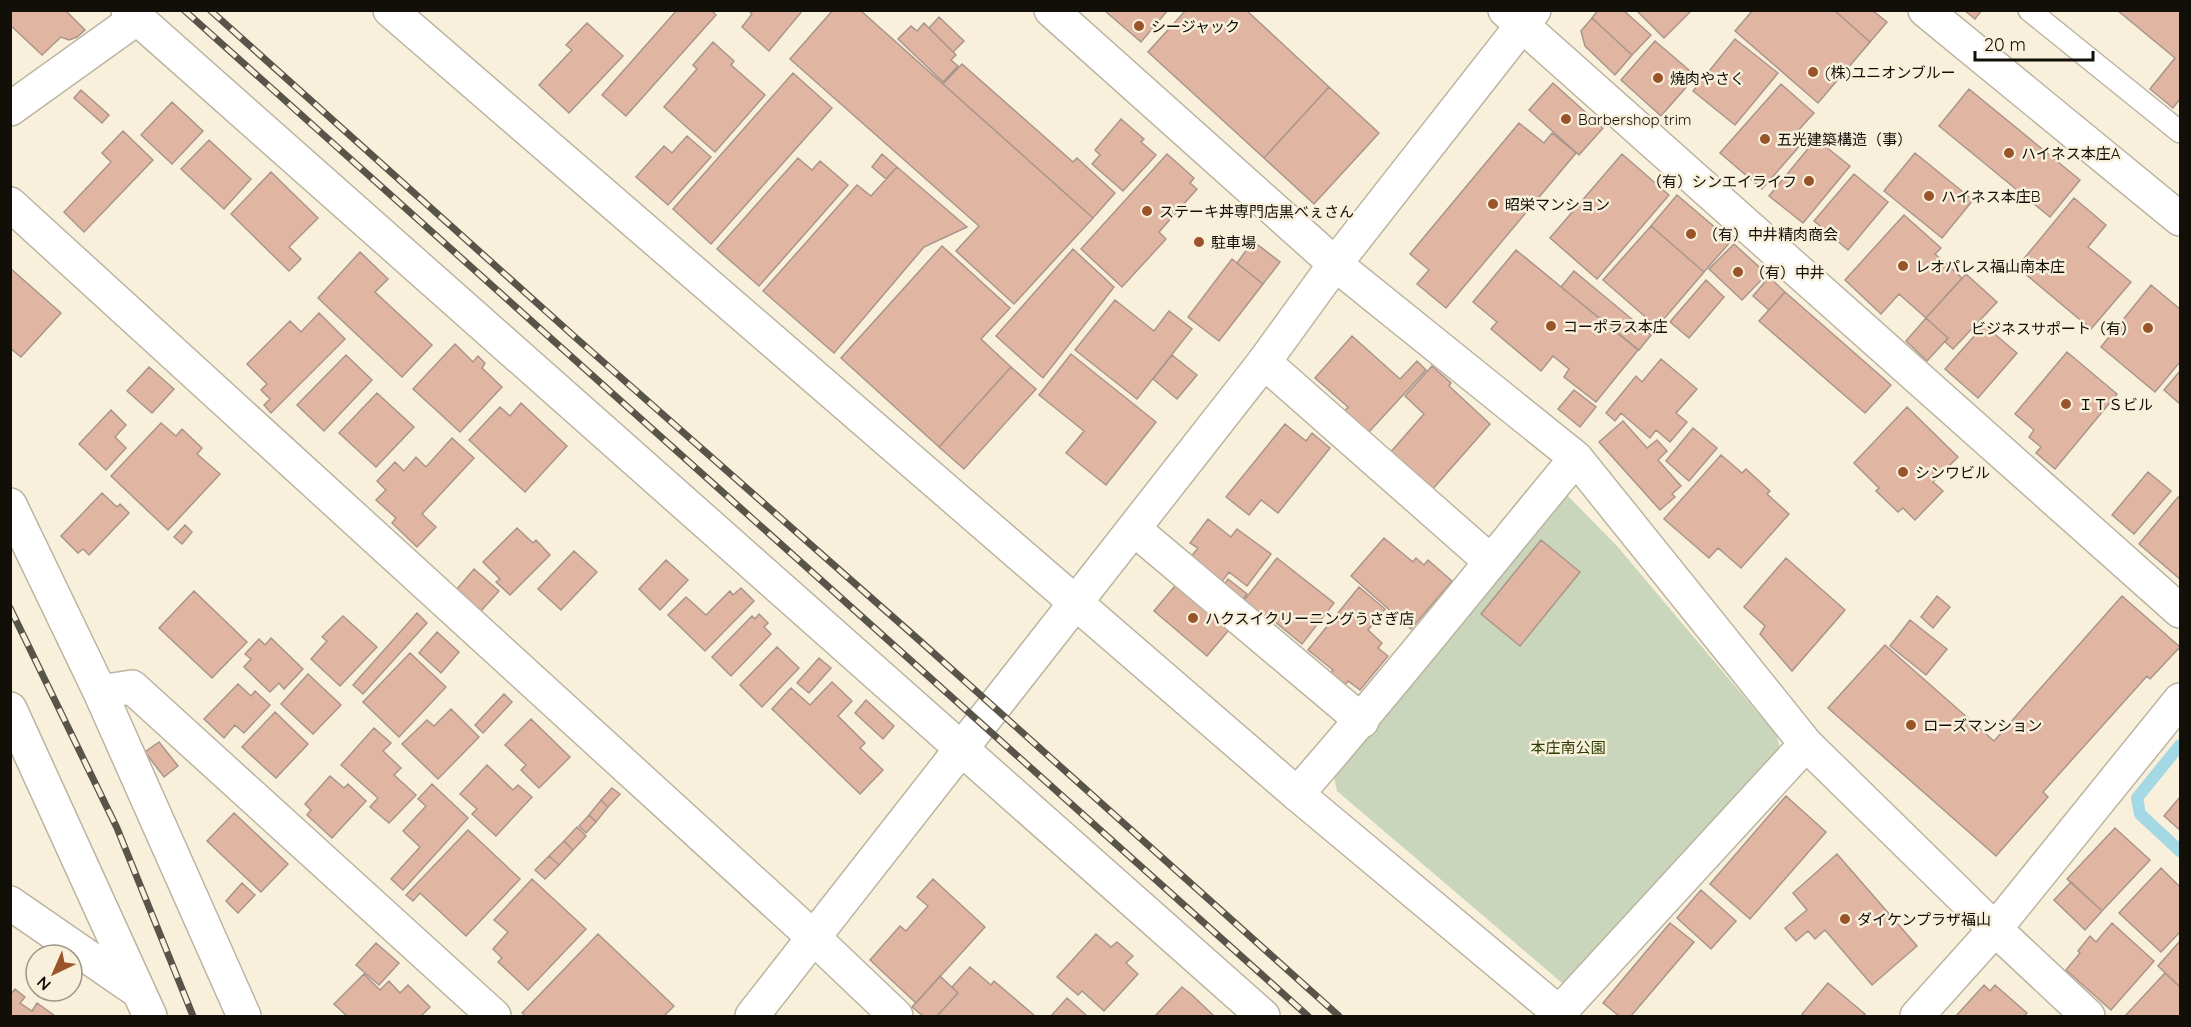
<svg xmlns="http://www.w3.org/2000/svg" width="2191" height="1027" viewBox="0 0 2191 1027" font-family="Quicksand,'Noto Sans JP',sans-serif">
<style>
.green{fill:#cad6bb}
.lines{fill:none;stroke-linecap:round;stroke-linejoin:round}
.stream{stroke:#a3d8e4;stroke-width:12}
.building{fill:#e0b5a2;stroke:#aa958c;stroke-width:1.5}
.service-casing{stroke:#bcb4a1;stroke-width:24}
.minor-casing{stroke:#bcb4a1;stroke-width:36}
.tertiary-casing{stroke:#bcb4a1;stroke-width:36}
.service{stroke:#fff;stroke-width:21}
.minor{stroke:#fff;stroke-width:33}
.tertiary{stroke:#fff;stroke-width:33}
.rail-casing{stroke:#595449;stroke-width:7}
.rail{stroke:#f9f0dc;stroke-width:4.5;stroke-dasharray:14;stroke-linecap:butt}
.poi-dot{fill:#99542a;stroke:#f9f0dc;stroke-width:2}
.labels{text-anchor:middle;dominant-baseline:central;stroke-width:5;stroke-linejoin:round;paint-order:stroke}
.poi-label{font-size:15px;fill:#120f08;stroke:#f9f0dc;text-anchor:start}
.park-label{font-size:15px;fill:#2a3d00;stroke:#f9f0dc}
</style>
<rect width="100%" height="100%" fill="#f9f0dc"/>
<path class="green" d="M1564,492L1617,546L1777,736L1783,762L1569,989L1337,791L1333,772Z"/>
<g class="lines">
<path class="stream" d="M2180,745L2137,798L2140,814L2180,851"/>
</g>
<path class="building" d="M10,10H65L85,30L77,37L69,40L61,37L42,55L10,25Z
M677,10H711L716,15L626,116L602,95Z
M748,10H803L769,51L742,27L752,14Z
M833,10H860L1093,218L1014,304L956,251L979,226L790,59Z
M1104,10H1168L1141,42Z
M1186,10H1246L1329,87L1264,158L1148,52Z
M1598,10H1623L1651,35L1632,55L1592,18Z
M1636,10H1692L1664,38Z
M1753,10H1834L1870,42L1818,103L1735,31Z
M1834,10H1872L1887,22L1870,42Z
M1964,10H1982L1975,19Z
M2117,10H2180V99L2173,108L2150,89L2175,58Z
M939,17L964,41L953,52L929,28Z
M1592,18L1632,55L1615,75L1585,46L1581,31Z
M587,23L623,56L569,113L539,85L572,50L566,45Z
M924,23L956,55L951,60L958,66L943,82L898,39L911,26L917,31Z
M1735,39L1778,73L1735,125L1693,91Z
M1655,41L1696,76L1661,116L1621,80Z
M713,42L734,61L731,65L765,95L715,152L664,107L697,69L693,65Z
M962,64L1073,162L1077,158L1115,193L1093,218L943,84Z
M793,73L832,108L711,244L673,209Z
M1553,83L1603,128L1579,155L1529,110Z
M1781,84L1814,113L1794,135L1803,142L1762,189L1720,153Z
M1329,87L1379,133L1314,204L1264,158Z
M1969,89L2080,180L2050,217L1939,126Z
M81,90L109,115L102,123L74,98Z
M172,102L203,131L172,164L141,135Z
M1121,119L1144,139L1141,142L1156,155L1123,191L1092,164L1100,155L1095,150Z
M1519,123L1544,143L1552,133L1576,153L1446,308L1417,284L1429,270L1410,254Z
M123,131L153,160L84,232L64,212L111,162L102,153Z
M687,136L711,157L668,205L636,177L664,146L672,153Z
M1816,139L1850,166L1803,223L1769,196Z
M209,140L251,179L224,209L181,169Z
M1915,153L1973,200L1942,238L1884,191Z
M882,154L897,167L886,179L872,167Z
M1167,154L1194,178L1190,183L1197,189L1159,232L1166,239L1122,287L1081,249Z
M1622,154L1669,195L1597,279L1550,238Z
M798,158L812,170L820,161L848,185L759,286L717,249Z
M897,167L967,227L924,247L834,353L763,291L857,185L871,196Z
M271,172L318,218L289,247L301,259L289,271L231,214Z
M1854,174L1888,202L1848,250L1814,221Z
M1677,195L1731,241L1704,272L1651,226Z
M2074,198L2106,225L2088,247L2131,282L2091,329L2017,267Z
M1904,215L1941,248L1935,254L1962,278L1926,318L1899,294L1881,314L1845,280Z
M1651,226L1704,272L1657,327L1603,280Z
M1253,241L1280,262L1263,284L1237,263Z
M1734,244L1767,274L1742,300L1709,269Z
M942,246L1010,308L981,339L1011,367L939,447L841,358Z
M1073,249L1114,287L1043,378L996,336Z
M1516,250L1638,350L1596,402L1564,377L1569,369L1553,356L1541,371L1491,329L1497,322L1473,302Z
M360,252L388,279L375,292L432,345L402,377L318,298Z
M1232,259L1263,284L1219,341L1188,317Z
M10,268L61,313L21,357L10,348Z
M1574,271L1651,335L1639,350L1561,287Z
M1966,274L1997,302L1953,349L1945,342L1948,338L1926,318Z
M1769,277L1785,292L1769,310L1753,296Z
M1706,280L1724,297L1689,338L1670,322Z
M2151,285L2180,309V362L2155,392L2101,347Z
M1785,292L1891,385L1865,413L1759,321Z
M1115,300L1154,331L1169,311L1192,329L1137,399L1075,350Z
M319,313L345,339L271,413L264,405L270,399L261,390L267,384L247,364L290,321L301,332Z
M1926,318L1948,338L1927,361L1906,341Z
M1984,325L2017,353L1978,398L1945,369Z
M1352,336L1400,379L1417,361L1426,370L1368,433L1344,412L1348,407L1315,378Z
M455,344L473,362L478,356L485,363L482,368L502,387L460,432L413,389Z
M2067,352L2117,394L2055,469L2036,453L2041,447L2029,437L2034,430L2015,414Z
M1071,354L1156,422L1106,485L1066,453L1084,431L1039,395Z
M346,355L372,380L324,431L297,405Z
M1172,355L1197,375L1177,399L1153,379Z
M1661,359L1697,389L1676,413L1687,422L1670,442L1656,430L1650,438L1621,413L1615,421L1606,413L1636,376L1642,382Z
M1432,366L1451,383L1449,386L1490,424L1431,491L1389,454L1424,414L1405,396Z
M149,367L174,389L152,413L127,391Z
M1011,367L1036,389L964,469L939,447Z
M2180,371V404L2164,390Z
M1574,390L1596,407L1580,427L1558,409Z
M377,393L414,427L376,467L339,433Z
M521,403L567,446L525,492L469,440L500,407L510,416Z
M1907,407L1958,457L1933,482L1943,491L1915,520L1903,508L1898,512L1876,491L1879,488L1854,463Z
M111,410L126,425L115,437L126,448L106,470L79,444Z
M1623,421L1647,448L1657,440L1667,451L1658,460L1681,486L1672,494L1675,497L1660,510L1599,442Z
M161,423L176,436L182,429L202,448L197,454L220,474L168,530L111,476Z
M1285,424L1306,441L1312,433L1330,448L1278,513L1261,500L1249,515L1226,497Z
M1693,428L1717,448L1689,481L1666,461Z
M452,438L474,458L422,514L436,527L417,547L392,523L396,518L376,500L386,490L377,481L395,462L404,471L416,457L426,467Z
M1721,455L1742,473L1746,469L1770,491L1767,494L1789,514L1741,568L1718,548L1709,558L1664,519Z
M2148,472L2171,491L2134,534L2112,515Z
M102,493L117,507L120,504L129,513L89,555L83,549L78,553L61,536Z
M2178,497L2180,499V579L2139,544Z
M1208,519L1231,537L1237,529L1271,554L1247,586L1229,572L1221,583L1190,558L1198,548L1190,543Z
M185,525L192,532L182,544L174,537Z
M517,528L533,543L536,540L550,555L510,595L496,582L500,579L483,562Z
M1384,538L1413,562L1416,558L1424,565L1428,560L1452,581L1411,629L1351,576Z
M1541,540L1580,572L1520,646L1481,614Z
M574,551L597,572L561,610L538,589Z
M1277,558L1334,603L1302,644L1269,617L1265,621L1242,603Z
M1786,558L1845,610L1792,671L1760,634L1765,626L1744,607Z
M666,560L688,580L660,610L639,589Z
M474,569L499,591L481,611L457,589Z
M1228,579L1247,594L1242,601L1223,586Z
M1180,580L1233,625L1207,656L1154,611Z
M1359,587L1385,609L1368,630L1382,643L1378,648L1388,656L1360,690L1348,681L1343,687L1328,676L1333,670L1308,650Z
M741,588L754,601L705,651L668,615L686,597L706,615L730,591L733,595Z
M194,591L247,642L212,678L159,628Z
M1937,596L1950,607L1933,628L1921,617Z
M2122,596L2180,647L2150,679L2147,676L2043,792L2048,797L1996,856L1828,708L1885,645L1994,741Z
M417,613L427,623L363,694L353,685Z
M759,614L768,623L764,627L771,634L731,676L712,657L752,616L755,619Z
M343,616L377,647L340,686L311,659L327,641L322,637Z
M1910,620L1947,649L1926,675L1890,646Z
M437,632L459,652L441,673L419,653Z
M271,638L303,669L284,689L279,683L270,692L244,667L251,659L245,654L259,639L265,645Z
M777,647L799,668L762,707L740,685Z
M410,653L446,687L399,737L363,702Z
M819,658L831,668L809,693L797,683Z
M308,674L341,705L313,734L281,704Z
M832,682L852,701L838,716L865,743L860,748L883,770L860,794L772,709L791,688L810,705Z
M238,684L251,696L255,691L270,705L244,733L235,725L224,738L204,719Z
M504,694L512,702L483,733L475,725Z
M866,700L894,726L883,739L855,713Z
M451,709L479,737L438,779L402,744L427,720L434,726Z
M275,712L308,744L276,778L242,747Z
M531,719L570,757L539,788L521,770L526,765L505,745Z
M374,728L391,743L383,751L401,768L394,775L416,795L389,823L370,807L378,798L341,765Z
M159,742L178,766L164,777L145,752Z
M487,765L513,790L518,785L532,797L496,836L472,814L477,809L460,794Z
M330,776L344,788L348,784L366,801L332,838L307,815L311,810L305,804Z
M432,784L468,818L403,890L391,879L420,847L403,831L426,806L418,799Z
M612,788L620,794L608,807L601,800Z
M1786,796L1826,832L1750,919L1710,884Z
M2180,797V830L2164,816Z
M601,800L608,807L596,822L589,815Z
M234,813L288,864L261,892L207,841Z
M589,815L596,822L586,833L579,826Z
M577,827L586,836L573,850L564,841Z
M2115,828L2150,860L2102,911L2067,879Z
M468,830L520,879L466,936L420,893L413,901L406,895Z
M564,841L573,850L559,865L549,856Z
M1837,854L1917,946L1872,985L1825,930L1815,939L1808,931L1796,941L1785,928L1807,910L1793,893Z
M549,856L559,865L545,879L535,870Z
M2161,868L2180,887V932L2161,952L2119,913Z
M532,879L586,929L528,990L498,962L502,958L493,949L508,932L494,920Z
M933,879L985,927L916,1003L870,960L900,926L906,931L928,906L917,897Z
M2071,882L2102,911L2085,930L2054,900Z
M242,883L255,895L238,913L226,901Z
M1701,890L1736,921L1711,949L1677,918Z
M1670,923L1694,942L1631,1016H1619L1603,1003Z
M2112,923L2154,961L2111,1010L2066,970L2080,953L2078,951L2090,936L2096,942Z
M598,934L674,1006L664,1016H526L522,1013Z
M1096,934L1111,947L1117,942L1133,956L1126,963L1138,974L1104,1011L1082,991L1078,995L1057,977Z
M2180,941V987L2158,966Z
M376,943L399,963L379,985L356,965Z
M970,967L991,985L994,981L1035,1016H937L958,993L952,987Z
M2165,973L2180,987V1016H2125Z
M364,974L380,990L389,981L400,993L408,985L430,1007L421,1016H347L334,1004Z
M940,976L958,993L937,1016H923L912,1007Z
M1828,983L1865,1014L1863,1016H1805L1802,1014Z
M1984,985L1990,991L1995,985L2027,1013L2024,1016H1956Z
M1182,987L1192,995L1214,1016H1155Z
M15,989L25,997L20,1003L32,1011L37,1003L55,1016H10V995Z
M1067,998L1087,1016H1051Z"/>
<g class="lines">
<defs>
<path id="service" d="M2029,10L2180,132"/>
<path id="minor" d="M128,10L1263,1016
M1051,10L1335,264L1576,458L1806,744L1995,929L2088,1016
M1505,10L2180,611
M1925,10L2180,219
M10,109L137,18
M10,204L813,937L896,1016
M1264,362L1490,561
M10,505L100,692L244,1016
M1134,529L1362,721
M100,692L132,687L494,1016
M10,709L150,1016
M1297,794C1393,685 1483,570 1576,458
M10,903L139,992
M1559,1013L1806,744
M1917,1016L1995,929L2180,700"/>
<path id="tertiary" d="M390,10L1297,794L1563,1016
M752,1016L1264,362L1335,264L1534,10"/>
</defs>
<use href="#service" class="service-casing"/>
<use href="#minor" class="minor-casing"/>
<use href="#tertiary" class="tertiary-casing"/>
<use href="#service" class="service"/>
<use href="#minor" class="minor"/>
<use href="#tertiary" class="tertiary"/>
<defs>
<path id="rail" d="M184,10L1308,1016
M210,10L576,338L919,640L1339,1016
M10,608L117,828L193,1016"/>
</defs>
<use href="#rail" class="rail-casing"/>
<use href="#rail" class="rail"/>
</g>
<g class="poi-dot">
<circle cx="1139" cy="26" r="6"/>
<circle cx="1813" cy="72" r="6"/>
<circle cx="1658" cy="78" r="6"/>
<circle cx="1566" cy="119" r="6"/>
<circle cx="1765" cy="139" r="6"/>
<circle cx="2009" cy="153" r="6"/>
<circle cx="1809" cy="181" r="6"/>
<circle cx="1929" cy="196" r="6"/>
<circle cx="1493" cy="204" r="6"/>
<circle cx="1147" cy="211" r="6"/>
<circle cx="1691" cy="234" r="6"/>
<circle cx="1199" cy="242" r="6"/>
<circle cx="1903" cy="266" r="6"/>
<circle cx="1738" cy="272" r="6"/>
<circle cx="1551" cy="326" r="6"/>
<circle cx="2148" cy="328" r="6"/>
<circle cx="2066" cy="404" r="6"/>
<circle cx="1903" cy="472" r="6"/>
<circle cx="1193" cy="618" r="6"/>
<circle cx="1911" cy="725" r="6"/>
<circle cx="1845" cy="919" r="6"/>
</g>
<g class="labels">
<g class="poi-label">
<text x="1151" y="26">シージャック</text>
<text x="1825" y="72">(株)ユニオンブルー</text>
<text x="1670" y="78">焼肉やさく</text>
<text x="1578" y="119">Barbershop trim</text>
<text x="1777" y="139">五光建築構造（事）</text>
<text x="2021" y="153">ハイネス本庄A</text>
<text x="1797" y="181" text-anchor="end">（有）シンエイライフ</text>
<text x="1941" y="196">ハイネス本庄B</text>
<text x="1505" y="204">昭栄マンション</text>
<text x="1159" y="211">ステーキ丼専門店黒べぇさん</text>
<text x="1703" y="234">（有）中井精肉商会</text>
<text x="1211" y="242">駐車場</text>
<text x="1915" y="266">レオパレス福山南本庄</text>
<text x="1750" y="272">（有）中井</text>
<text x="1563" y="326">コーポラス本庄</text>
<text x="2136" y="328" text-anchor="end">ビジネスサポート（有）</text>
<text x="2078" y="404">ＩＴＳビル</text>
<text x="1915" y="472">シンワビル</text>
<text x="1205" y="618">ハクスイクリーニングうさぎ店</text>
<text x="1923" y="725">ローズマンション</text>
<text x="1857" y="919">ダイケンプラザ福山</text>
</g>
<g class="park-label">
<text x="1568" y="747">本庄南公園</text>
</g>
</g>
<rect width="2191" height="1027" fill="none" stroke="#120f08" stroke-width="24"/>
<g transform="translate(54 973) rotate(224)"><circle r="28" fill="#f9f0dc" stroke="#9d9687" stroke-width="1.5"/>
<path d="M0-4.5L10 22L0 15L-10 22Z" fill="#99542a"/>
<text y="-9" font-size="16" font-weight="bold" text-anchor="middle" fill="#120f08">N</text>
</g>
<path d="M1975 51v9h118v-9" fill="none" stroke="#120f08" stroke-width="3"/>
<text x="1984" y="51" font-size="18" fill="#120f08" stroke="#f9f0dc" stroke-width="4.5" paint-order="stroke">20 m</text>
</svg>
